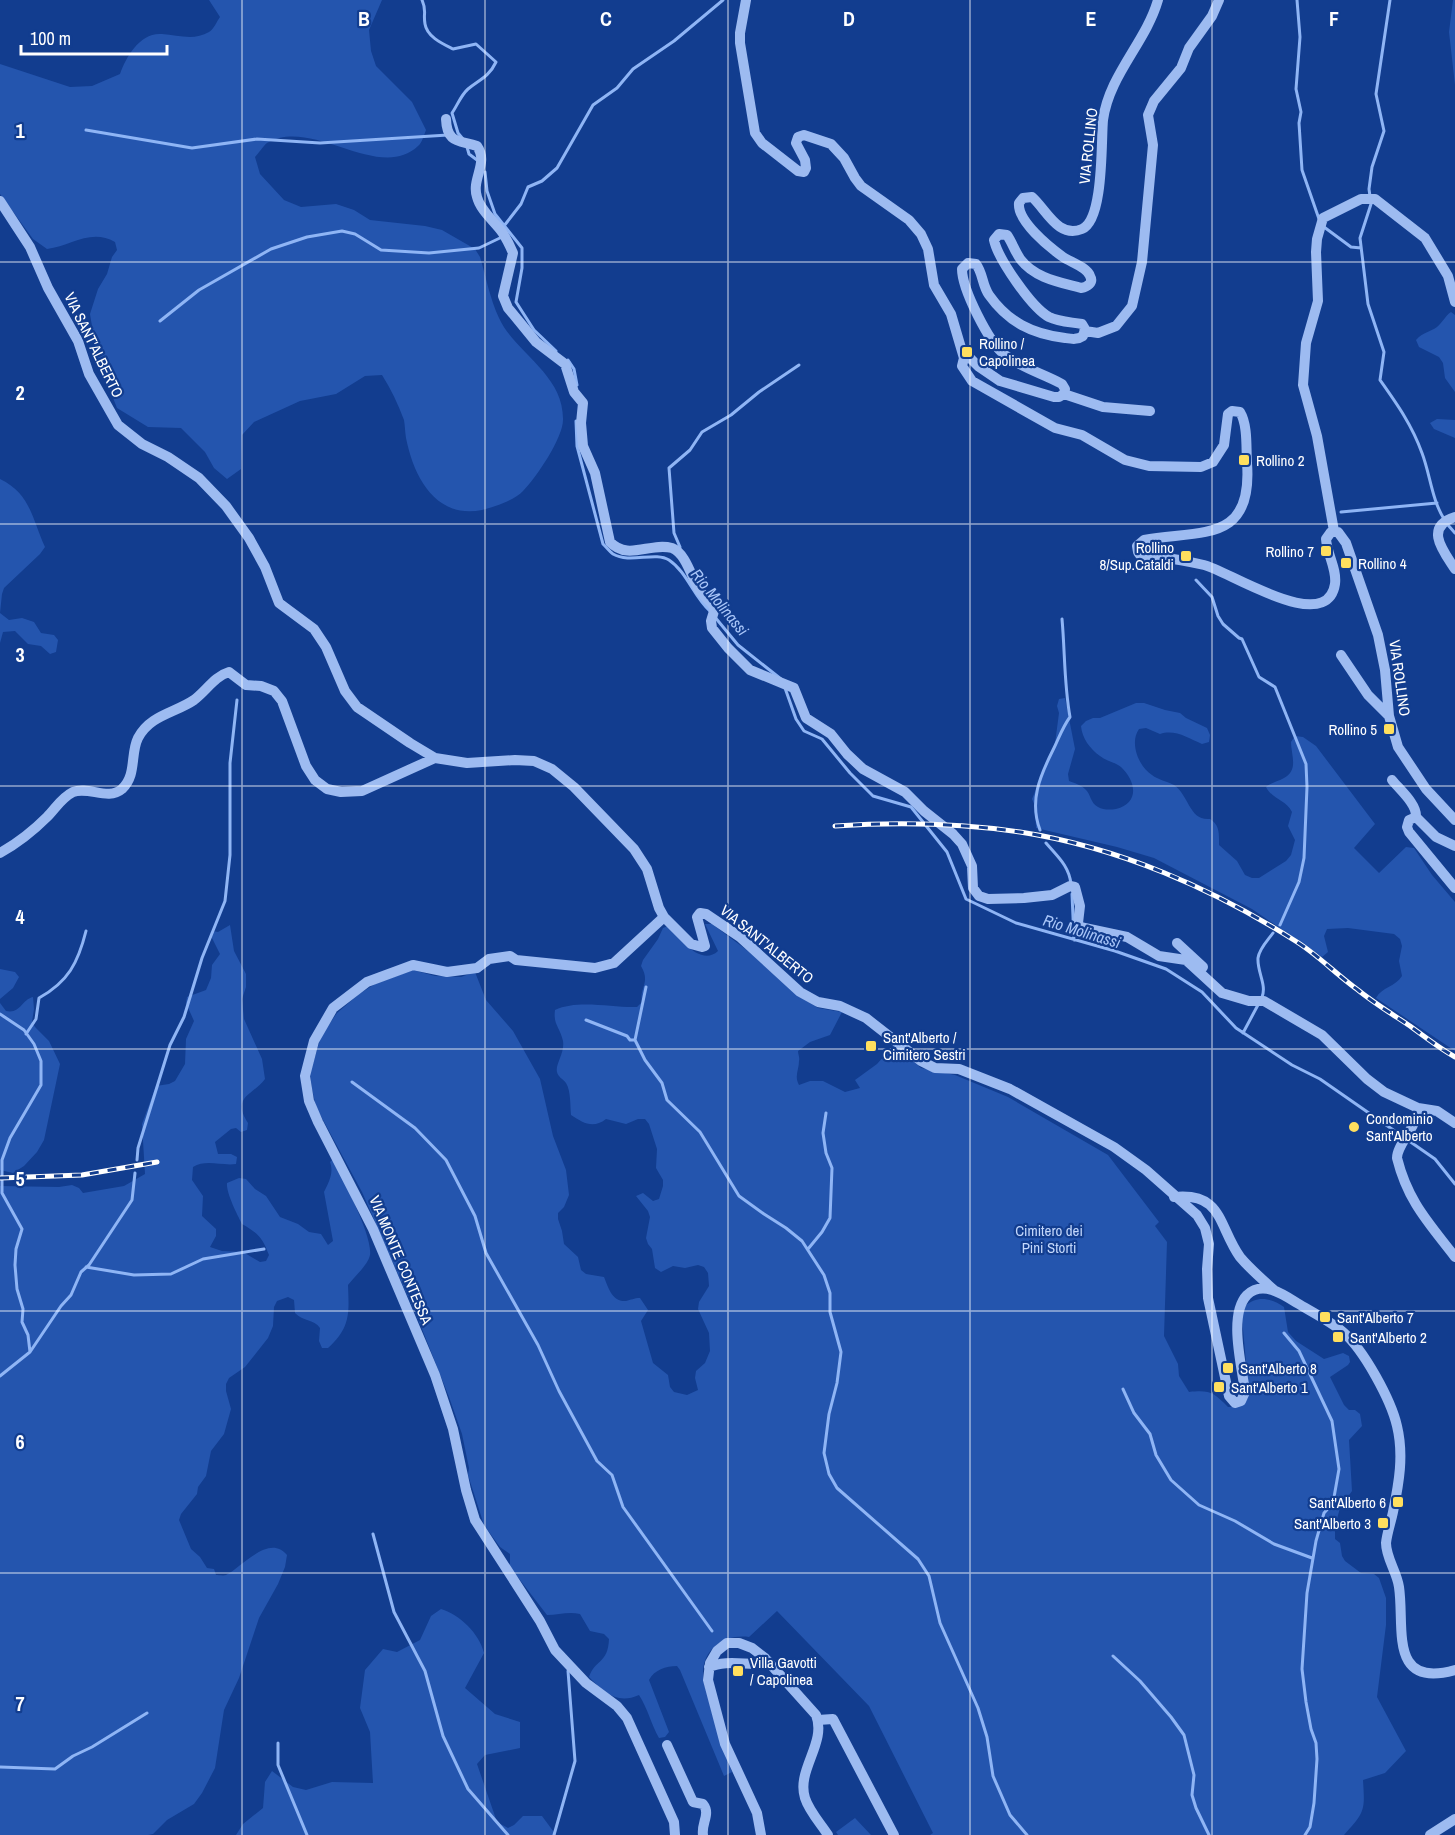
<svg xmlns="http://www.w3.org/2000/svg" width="1455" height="1835" viewBox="0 0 1455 1835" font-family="'Archivo Narrow',sans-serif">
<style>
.green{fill:#2455ae}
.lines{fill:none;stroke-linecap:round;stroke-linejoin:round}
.stream{stroke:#8fb5f5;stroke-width:3}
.minor{stroke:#9dbbf1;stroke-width:10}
.rail-casing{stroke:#fff;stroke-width:5}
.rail{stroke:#123d8f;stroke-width:3;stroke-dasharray:9;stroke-linecap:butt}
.grid{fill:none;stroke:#fff;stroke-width:1.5;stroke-opacity:0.55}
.poi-dot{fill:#ffdf5e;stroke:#123d8f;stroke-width:2}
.labels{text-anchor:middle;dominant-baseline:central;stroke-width:4.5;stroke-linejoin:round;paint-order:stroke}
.street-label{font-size:15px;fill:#fff;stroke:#123d8f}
.poi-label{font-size:15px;fill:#fff;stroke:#123d8f;text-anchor:start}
.park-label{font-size:15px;fill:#c4d8fc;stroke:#123d8f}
.water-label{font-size:16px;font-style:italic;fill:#a9c6f9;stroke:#123d8f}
.grid-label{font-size:20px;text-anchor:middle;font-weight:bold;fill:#fff;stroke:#123d8f;stroke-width:4.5;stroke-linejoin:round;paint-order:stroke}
</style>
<rect width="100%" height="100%" fill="#123d8f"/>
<path class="green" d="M209,0H382L369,30L371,51L376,66L412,102L426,130C424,135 422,143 418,146C379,183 312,116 267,143C263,146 259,153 255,157L260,174L284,200L301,207L336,204L354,210L370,220L425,226L442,230L475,249L480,257C486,277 490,299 499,318C515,353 564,374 563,420C563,438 536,478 523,491C515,500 494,507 482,510C436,519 414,478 406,438C405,432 405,426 404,420C398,404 391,389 382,375L365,376L336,394L300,401L254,422L242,435L241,469L227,479L214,468L205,452L181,428L148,427L117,408L97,357L90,314L98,289L107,274L112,257L117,250L115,242C91,228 71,246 47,249L33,239L0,194V64L70,87L92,86L120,74C126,57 140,32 162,34C178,35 194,41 209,32C214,29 217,21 220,17Z
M1453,0H1455V85L1449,32Z
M1451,312L1455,315V392L1445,378L1443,363L1439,357L1419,347L1416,340C1423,332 1430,332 1437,327C1443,322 1445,316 1451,312Z
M1437,419L1455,420V438L1434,429L1430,423Z
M0,479C31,494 32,519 45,547L40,554L4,588L2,594L0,613L9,620L22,618L34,622L41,633L54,635L58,640L56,652L50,654L41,646L28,644L15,631L3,632L0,643Z
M1065,698L1075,749L1068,774L1069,781C1074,783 1081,785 1085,789C1091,794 1090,803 1098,807C1103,810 1110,810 1116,809C1140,803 1136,781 1121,767C1115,762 1106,761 1100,756C1090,749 1082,738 1081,726L1086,721L1093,718H1100L1136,703H1144L1165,710L1180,713L1186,718L1207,728L1210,735L1209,742L1202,744C1188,738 1175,729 1160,734L1146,728L1139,729C1129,743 1139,767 1152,775C1158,780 1167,781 1174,785C1189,795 1189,821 1210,819C1220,825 1219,834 1219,845L1237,861L1245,875L1252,878H1259L1286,861L1291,855L1295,840L1288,826L1292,812C1286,800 1272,799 1266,787C1272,782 1277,782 1284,778C1299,770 1291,755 1291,742L1295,736L1303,737L1316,746L1375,824L1354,848L1379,873L1406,847L1414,848L1432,875L1455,902V1051L1376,998C1382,987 1395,987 1402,976L1399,961L1402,946L1400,939L1394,934L1348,928L1327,929L1324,936L1328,952L1322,957L1252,909L1154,858L1117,847L1036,828L1035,806L1032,799L1046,765L1054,751L1059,713L1057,706L1059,699Z
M705,924H712L748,951L794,993L818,1008L842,1012L830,1035L810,1042L798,1051C798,1054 800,1058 799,1061C799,1070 794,1076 799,1085L810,1081H823L845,1092L860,1088L855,1080L877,1064L894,1045L921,1068L955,1075L1008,1097L1108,1155L1159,1222L1155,1226L1167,1242L1164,1336L1178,1364L1179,1376L1189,1392C1210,1390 1213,1392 1228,1407H1234L1249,1395L1242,1318L1245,1306C1257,1295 1271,1298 1284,1307L1288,1332L1296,1341L1324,1359L1343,1353L1349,1356L1350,1362L1348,1365L1330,1377L1344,1405L1349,1410H1355L1360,1414L1362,1426L1349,1440L1352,1491L1340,1508L1335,1526V1539L1340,1543L1342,1556L1345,1561L1361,1573L1374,1574L1379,1578L1386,1598V1625L1377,1697L1406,1751L1385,1773L1363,1780C1365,1811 1365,1812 1344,1835H930L933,1833L869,1706L777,1611L749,1637C726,1634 702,1648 703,1675C703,1682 706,1690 708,1697C714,1723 723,1747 732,1772L724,1776L680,1670L677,1666C666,1666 654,1670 649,1680L669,1732L665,1737L659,1738C651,1724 648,1709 639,1695C617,1705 604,1692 589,1677C595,1659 608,1664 609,1639L604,1634L590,1631L580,1614C569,1611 558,1615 547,1615L510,1567V1554L500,1547L484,1525L468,1475L469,1468L462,1434L449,1397L422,1329L362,1192L316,1107L312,1089L310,1074L321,1036L337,1013L359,994L375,984L413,970L435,976L461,977L475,972L486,1000L513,1031L540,1079L553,1136L566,1170L569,1195L564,1207L558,1213V1219L562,1231L564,1244L578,1257L581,1270L586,1274L604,1277C608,1287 612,1302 626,1301C631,1300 634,1298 640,1298L648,1310L641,1321L653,1363L668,1375L670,1387L674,1392L687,1395L698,1390L695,1378L696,1371L705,1363L710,1351L709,1333L698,1309L699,1302L709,1286L708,1273L704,1267L698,1265L685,1268L673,1266L661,1272L655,1268L652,1249L648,1244L646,1238L650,1217L648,1211L636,1196L643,1193L653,1201L659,1199L663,1186V1180L656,1168L657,1149L649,1124L645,1119H638L626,1124L606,1119C593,1129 583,1123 571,1115C570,1106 571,1091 566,1083C563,1079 558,1077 557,1072C555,1064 565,1053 563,1041C560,1027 553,1025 555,1010C578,999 613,1008 637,1007L642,1002C639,987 651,983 641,966L643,960L658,939L663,928L668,926C679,938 701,967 718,951Z
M230,925L234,951L246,974V987L242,999L244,1019L262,1059L265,1079C252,1096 231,1097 248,1123L247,1130L241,1132L236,1128L231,1129L215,1142L218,1154H231L237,1157L236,1164C221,1166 206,1159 193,1167L192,1180L203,1196L202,1216L216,1229V1236L210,1247L222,1251L243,1252L260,1262L266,1261L269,1255C262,1237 259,1234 242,1224C237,1214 226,1193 227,1183L239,1178L246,1179L255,1189L266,1196L280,1217L298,1224L309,1232L321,1234L328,1245L333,1241L324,1192C329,1182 334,1173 330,1162L333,1159C342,1178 373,1236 370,1255C368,1265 354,1277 348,1285C349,1313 351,1327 328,1348H322L319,1341L320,1328C314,1319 302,1321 295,1313L294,1300L288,1297L277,1301L274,1307L273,1326L268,1338L245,1367L229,1378L226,1384V1391L231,1409L224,1434L211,1451L206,1476L198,1487L197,1494L181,1514L179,1520L191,1549L200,1557L207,1568L214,1569L216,1575C218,1575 224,1576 226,1575C241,1568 269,1533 287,1555L285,1567L278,1584L259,1618L239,1678L224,1710L215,1768L202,1793L194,1804L167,1820L153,1834L148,1835H0V1186L59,1187L72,1185L79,1188L83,1193L124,1186L145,1174L142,1124L156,1086L169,1084L175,1081L185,1064L186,1039L194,1021L186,1003L187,997L206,990L211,978L212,965L220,954L212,938V931L218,932Z
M0,969L15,972L19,977L13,988L0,999Z
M33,997L34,1009L32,1022L35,1027L49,1041L60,1064L44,1140L37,1152L24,1166L13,1173L0,1170V1003L6,1011C21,1014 21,1000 33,997Z
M441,1609C460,1615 479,1633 484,1653L465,1688L495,1714L520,1722V1748L485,1755L477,1764L497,1822L508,1828L514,1825L523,1816H542L556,1835H236L243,1824L263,1808L265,1782L272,1771L293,1787L306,1790L332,1782L373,1783L370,1732L360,1708L365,1670L383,1649L397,1652L420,1640L431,1616Z
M855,1818L871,1835H838L836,1832Z"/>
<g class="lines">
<path class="stream" d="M422,0C427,11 423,13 425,24C427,37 443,44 453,49L476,44L496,62C489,77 479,80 468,89C461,95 457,106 452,113L458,133L463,139
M1297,0L1300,37L1296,89L1301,112L1299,123L1302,170L1319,219
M1390,0L1376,94L1384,131L1372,167L1369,189L1371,204L1360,238L1368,304L1384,352L1380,380C1397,404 1412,425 1422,453C1430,474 1432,500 1444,519
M86,130L192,148L257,139L320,143L448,135
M467,147L469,154L477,160
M485,172L487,191L495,214L522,248V268L516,302L534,330L556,351
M504,226L521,204L528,187L542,181L557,168L593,105L617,88L633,69L674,41L723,0
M1324,227L1351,247L1361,248
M160,321L199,290L271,249L307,237L342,231L355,234L381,250L429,253L479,248L502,237
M568,360L574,369L577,385
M576,421L577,446L603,544C606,547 610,552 613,554C630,564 655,551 669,560C687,572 694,597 710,611
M1341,512L1437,503
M1448,525L1455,533
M679,550L680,547L674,533L669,468L690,450L702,432L731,415L759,392L799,365
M1196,580L1212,597L1218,616L1223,624L1239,638L1242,639L1259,677L1275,687L1306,764L1307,787L1304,858L1299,882L1280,925
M714,616L738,645L781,679
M785,688L796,719L804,731L822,739L850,773L873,796L911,807L947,852L966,899L1016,923L1115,951L1166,969L1202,992L1236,1028L1292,1065L1320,1079L1435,1159L1455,1184
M1040,830C1029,801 1040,776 1053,750C1059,738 1062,728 1070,717C1064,684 1065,652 1062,619
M1046,843C1058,857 1069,866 1071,884
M1072,894L1074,940
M1262,997C1267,985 1257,972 1258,958C1259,949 1268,940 1273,933
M0,1014L24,1030L34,1044L41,1061V1085L10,1138L2,1160V1193L22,1229L16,1249L15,1265L17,1289L23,1309L22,1322L28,1335L30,1352
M586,1020L627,1036L630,1040H635L645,1060L662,1083L667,1100L700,1132L739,1196L764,1214L786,1228L802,1241L824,1275L830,1293V1312L841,1352L837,1383L829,1414L824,1453L829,1474L837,1488L918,1559L929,1576L940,1623L978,1708L987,1737L993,1776L1010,1815L1027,1835
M1243,1033L1259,1003
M26,1034L36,1019L39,998C68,982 78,963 86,931
M635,1040L646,987
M352,1082L415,1128L446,1160L475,1216L486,1253L538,1345L559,1391L597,1461L612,1475L623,1507L712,1631
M137,1160L138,1148L170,1045L184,1017L202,958L225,901L230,855V763L237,700
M808,1249L822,1232L830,1218L832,1168L826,1153L823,1133L826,1113
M86,1267L134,1275L171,1274L203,1259L264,1249
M1284,1333L1299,1351L1332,1421L1339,1469L1333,1503L1324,1513L1316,1541L1307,1593L1302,1669L1306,1702L1311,1729L1316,1743L1317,1759L1314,1803L1310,1827L1305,1835
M0,1376L30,1352L61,1306L71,1295L81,1272L89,1265L132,1200L135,1173
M1123,1389L1134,1413L1150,1434L1156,1455L1171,1480L1199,1505L1235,1521L1274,1544L1312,1558
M373,1534L394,1612L425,1671L443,1736L468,1789L508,1835
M1113,1656L1140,1681L1171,1717L1184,1735L1194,1775L1192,1795L1196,1808L1209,1835
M278,1743V1765L307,1835
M0,1767L55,1769L73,1756L92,1747L147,1713
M554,1835L575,1761L568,1671"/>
<path class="minor" d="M746,0L740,33V43L755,133L762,143L798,171L804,172L806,168L805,160L796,143L798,137L804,135L831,144L844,158L855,178L861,186L909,220L921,234L928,249L934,285L951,314L964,358L962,366L972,381L1055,428L1082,435L1125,460L1149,466L1201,467L1213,462L1224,445L1228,414L1232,411L1240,412C1248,425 1246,448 1247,463C1253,543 1202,530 1144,540L1137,546L1138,552C1140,555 1140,556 1144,557C1150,559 1157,558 1163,558C1177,559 1191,562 1204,565C1227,570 1327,637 1335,584C1337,569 1327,554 1326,539L1331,532H1338L1346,543L1378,635L1385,670L1389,716L1398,747L1426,789L1455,820
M446,119C447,144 459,140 477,146C489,163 471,179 477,197C480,210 494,221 502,232C506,238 510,246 513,253L503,296L508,308L536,342L565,364L574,392L583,403L581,423L583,446L595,473L610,542C628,561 650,542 672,548C686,553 692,579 699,590C704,596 710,602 715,608L711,621L712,628L728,648L750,670L794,688L806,718L831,734L847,754L863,769L905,792L924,811L953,834L962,844L972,866L973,888L979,896L988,899L1024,898L1052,895L1070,886L1075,887L1080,906L1078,923L1080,927L1127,937L1159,956L1186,960L1222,993L1249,1001H1264L1322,1035L1367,1079L1384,1092L1418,1108
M0,201L30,247L48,288L78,341L89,374L118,425L142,444L168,457L199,478L226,506L249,538L265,567L279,603L314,629L326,647L345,691L357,707L410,743L435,758L467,763L515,760L534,761L552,769L574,787L634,849L647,869L659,908L664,917L691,944L702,947L705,946L697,917L700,913L706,914L740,937L800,992L818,1002L840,1006L866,1018L921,1061L935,1068L959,1069L1010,1089L1114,1147L1146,1170L1197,1215L1205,1228L1209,1244L1207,1269L1208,1298L1229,1396L1235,1403L1241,1401L1245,1392C1242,1366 1228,1315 1247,1295C1262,1280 1283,1294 1297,1303C1312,1312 1330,1321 1343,1332C1364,1350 1391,1400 1397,1426C1404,1455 1399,1483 1393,1512C1391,1522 1387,1533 1386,1543C1386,1558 1397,1572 1399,1587C1405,1627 1388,1689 1455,1670
M1085,331L1098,333L1116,326L1132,306L1142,262L1153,145L1148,115L1154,101L1181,68L1189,48L1212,16L1219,0
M964,358H970L978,366L1000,381L1054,397H1059L1064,394L1065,389L1062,384C1044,374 1022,368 1005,355C989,343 962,289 962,269L968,263L976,264C983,273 982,285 989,295C1008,322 1032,334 1065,338C1072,339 1077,340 1083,336L1085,329L1082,324C1071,322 1059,322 1049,317C1032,308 998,259 994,240L999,234L1007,235C1012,242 1015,252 1021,260C1035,278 1059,282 1081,288C1087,287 1094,283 1090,276C1087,267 1070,262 1063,257C1049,247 1017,221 1019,203L1023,198L1032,197C1046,209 1058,239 1082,229C1104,220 1101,141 1103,120C1109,75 1146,42 1158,0
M1064,394L1103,407L1150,411
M1455,517C1423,527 1444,552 1455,569
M1334,531L1317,436L1303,385L1306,343L1318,301L1316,252L1317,239L1323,218L1361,199H1375L1425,238L1448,276L1455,302
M1341,655L1368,695L1389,716
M1392,780C1400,790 1417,804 1416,817
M1455,846L1436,837L1416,817L1409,820L1407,827L1409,832L1455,888
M0,853C16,844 34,830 47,817C56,808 61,798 73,792C89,786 108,801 122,789C137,775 130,754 138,738C150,715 175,713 194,700C206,691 215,676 229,672L246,685L261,686L274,691L282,701L306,766L315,780L327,789L341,792L362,791L435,758
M664,917L614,963L595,968L516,960L510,956L489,959L477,968L447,972L413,965L367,982L333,1008L314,1041L305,1076L309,1101L318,1122L373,1229L435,1375L453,1429L466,1490L475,1520L540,1621L555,1650L586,1683L617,1706L627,1718L674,1822L675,1835
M1177,943L1203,967
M1455,1123L1437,1111L1418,1108C1417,1128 1397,1144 1397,1158C1408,1202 1429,1223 1455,1257
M1174,1197C1223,1192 1218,1226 1240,1257C1250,1269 1262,1279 1274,1290
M709,1667C727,1659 749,1666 769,1663
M818,1720L833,1719L894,1835
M667,1745L693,1802L703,1804C711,1814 701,1823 703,1835
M761,1835L757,1813L725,1744L708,1680L710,1663L717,1651L727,1643H739L752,1648L765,1658L816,1715C827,1743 796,1770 805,1798C809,1811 821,1824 828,1835
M1430,1835L1455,1819"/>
<defs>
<path id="rail" d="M835,826C897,822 959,823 1020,832C1118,847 1214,889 1297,942C1319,956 1337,975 1358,990C1374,1003 1392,1014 1410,1026C1425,1037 1439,1048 1455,1057
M0,1178L82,1175L157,1162"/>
</defs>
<use href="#rail" class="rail-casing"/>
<use href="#rail" class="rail"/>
</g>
<path class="grid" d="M242,0V1835M485,0V1835M728,0V1835M970,0V1835M1212,0V1835M0,262H1455M0,524H1455M0,786H1455M0,1049H1455M0,1311H1455M0,1573H1455"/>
<g class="poi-dot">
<rect x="961" y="346" width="12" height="12" rx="3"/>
<rect x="1238" y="454" width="12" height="12" rx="3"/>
<rect x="1320" y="545" width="12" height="12" rx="3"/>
<rect x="1180" y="550" width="12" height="12" rx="3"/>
<rect x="1340" y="557" width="12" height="12" rx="3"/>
<rect x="1383" y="723" width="12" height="12" rx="3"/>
<rect x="865" y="1040" width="12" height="12" rx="3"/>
<circle cx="1354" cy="1127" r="6"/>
<rect x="1319" y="1311" width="12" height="12" rx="3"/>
<rect x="1332" y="1331" width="12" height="12" rx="3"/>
<rect x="1222" y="1362" width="12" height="12" rx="3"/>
<rect x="1213" y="1381" width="12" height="12" rx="3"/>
<rect x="1392" y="1496" width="12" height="12" rx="3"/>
<rect x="1377" y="1517" width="12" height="12" rx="3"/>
<rect x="732" y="1665" width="12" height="12" rx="3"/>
</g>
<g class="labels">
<g class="street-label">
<text transform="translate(1088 146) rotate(-84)">VIA ROLLINO</text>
<text transform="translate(94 345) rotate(64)">VIA SANT'ALBERTO</text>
<text transform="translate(1400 678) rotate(82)">VIA ROLLINO</text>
<text transform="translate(767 944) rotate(39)">VIA SANT'ALBERTO</text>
<text transform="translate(401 1260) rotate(67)">VIA MONTE CONTESSA</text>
</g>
<g class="poi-label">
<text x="979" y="343">Rollino /<tspan x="979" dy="17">Capolinea</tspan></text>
<text x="1256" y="460">Rollino 2</text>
<text x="1174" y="547" text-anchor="end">Rollino<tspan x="1174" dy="17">8/Sup.Cataldi</tspan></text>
<text x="1314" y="551" text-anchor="end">Rollino 7</text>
<text x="1358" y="563">Rollino 4</text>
<text x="1377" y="729" text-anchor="end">Rollino 5</text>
<text x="883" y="1037">Sant'Alberto /<tspan x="883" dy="17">Cimitero Sestri</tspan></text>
<text x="1366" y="1118">Condominio<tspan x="1366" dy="17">Sant'Alberto</tspan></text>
<text x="1337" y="1317">Sant'Alberto 7</text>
<text x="1350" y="1337">Sant'Alberto 2</text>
<text x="1240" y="1368">Sant'Alberto 8</text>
<text x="1231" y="1387">Sant'Alberto 1</text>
<text x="1386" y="1502" text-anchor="end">Sant'Alberto 6</text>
<text x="1371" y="1523" text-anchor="end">Sant'Alberto 3</text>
<text x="750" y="1662">Villa Gavotti<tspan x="750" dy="17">/ Capolinea</tspan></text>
</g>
<g class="park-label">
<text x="1049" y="1230">Cimitero dei<tspan x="1049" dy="17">Pini Storti</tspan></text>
</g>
<g class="water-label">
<text transform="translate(720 602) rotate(51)">Rio Molinassi</text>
<text transform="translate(1082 931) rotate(17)">Rio Molinassi</text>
</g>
</g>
<g class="grid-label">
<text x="364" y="26">B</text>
<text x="606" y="26">C</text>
<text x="849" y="26">D</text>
<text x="1091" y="26">E</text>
<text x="1334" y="26">F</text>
<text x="20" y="138">1</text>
<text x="20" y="400">2</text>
<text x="20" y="662">3</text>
<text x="20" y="924">4</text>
<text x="20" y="1186">5</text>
<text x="20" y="1449">6</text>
<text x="20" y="1711">7</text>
</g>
<path d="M21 45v9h146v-9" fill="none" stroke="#ffffff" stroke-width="3"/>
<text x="30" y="45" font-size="18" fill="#ffffff" stroke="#123d8f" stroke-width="4.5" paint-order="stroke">100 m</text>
</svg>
